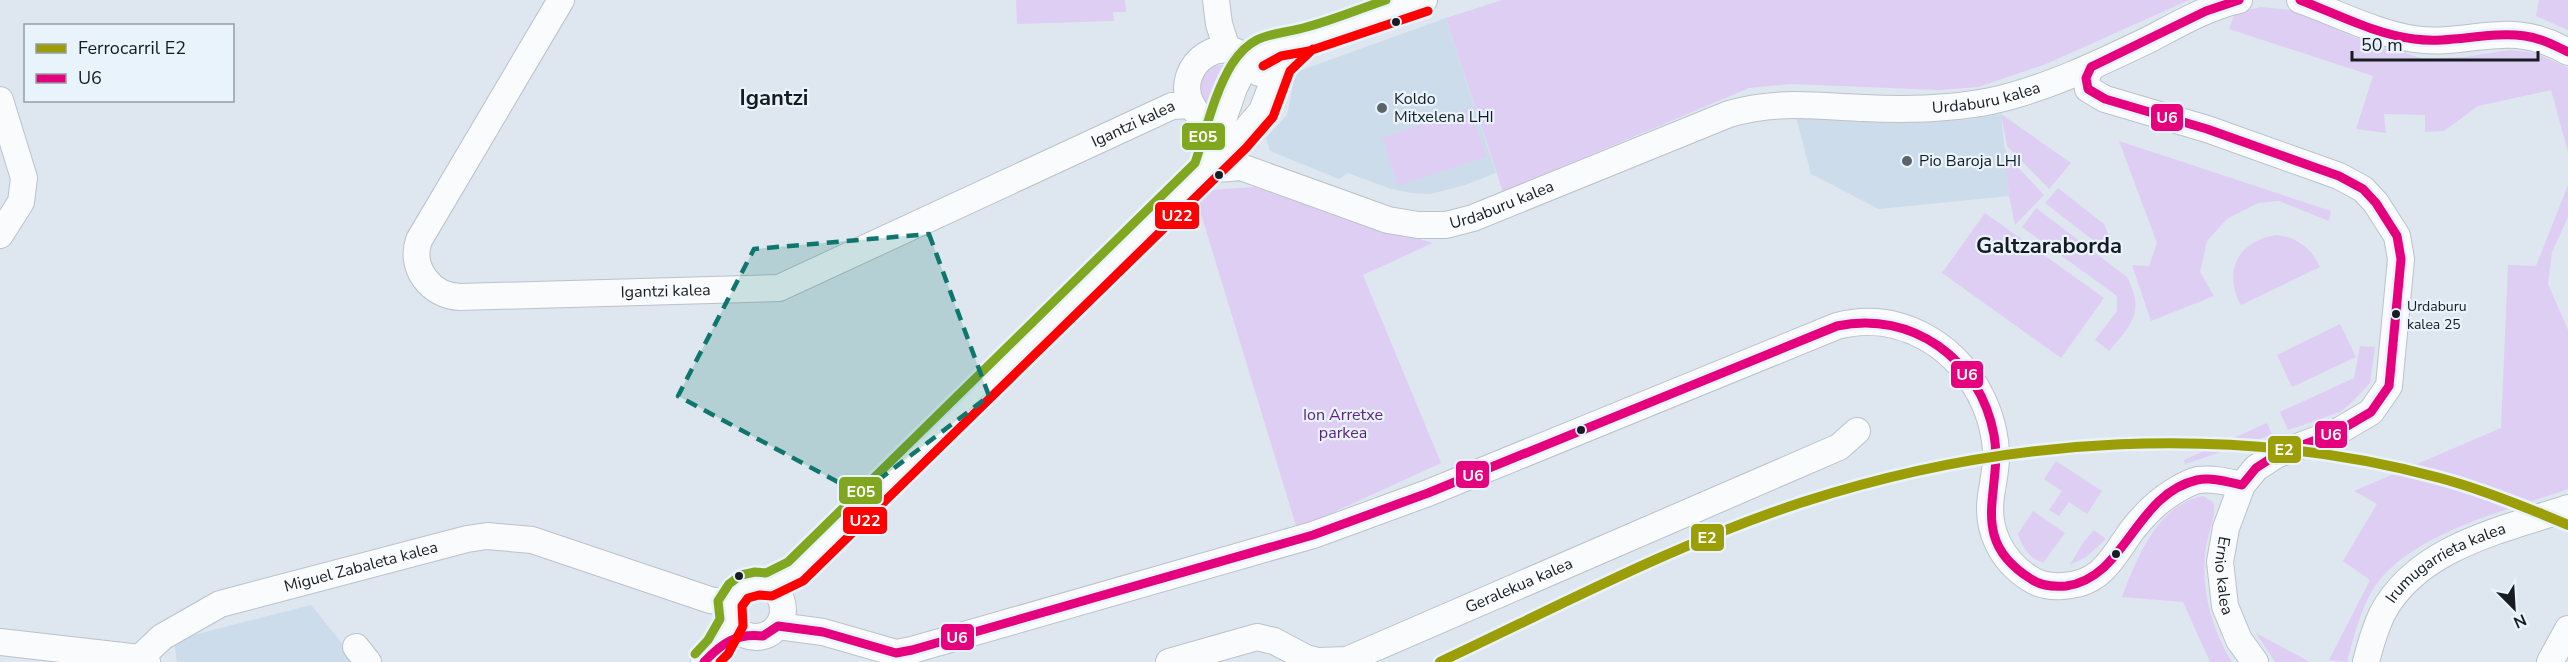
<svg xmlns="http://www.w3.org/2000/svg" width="2568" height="662" viewBox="0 0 2568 662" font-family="'Nunito Sans',sans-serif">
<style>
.built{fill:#ccdceb}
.green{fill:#dfcef3}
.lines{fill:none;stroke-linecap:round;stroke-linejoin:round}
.minor-casing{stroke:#bbc2c9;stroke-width:28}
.minor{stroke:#fafbfd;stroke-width:26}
.bus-1-casing{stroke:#e9f3fc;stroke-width:14}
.bus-2-casing{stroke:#e9f3fc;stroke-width:14}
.bus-3-casing{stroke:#e9f3fc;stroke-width:14}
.bus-1{stroke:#e5007d;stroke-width:9}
.bus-2{stroke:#f00;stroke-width:9}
.bus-3{stroke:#80a71f;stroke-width:9}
.rail-1-casing{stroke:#e9f3fc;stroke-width:15}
.rail-1{stroke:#9b9e07;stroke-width:10}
.marked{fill:#0f766e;fill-opacity:0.2;stroke:#0f766e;stroke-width:4.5;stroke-dasharray:12 8;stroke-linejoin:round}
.bus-dot{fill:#161c21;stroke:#e9f3fc;stroke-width:2}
.poi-dot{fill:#5c6369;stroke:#e9f3fc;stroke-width:2}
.labels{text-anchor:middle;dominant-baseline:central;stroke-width:4.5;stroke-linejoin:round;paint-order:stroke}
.bus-label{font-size:14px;fill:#161c21;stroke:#e9f3fc;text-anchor:start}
.street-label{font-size:16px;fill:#161c21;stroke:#e9f3fc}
.poi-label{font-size:16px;fill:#161c21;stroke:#e9f3fc;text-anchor:start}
.park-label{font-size:16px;fill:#5e227d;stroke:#e9f3fc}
.district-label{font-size:22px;font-weight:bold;fill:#161c21;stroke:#e9f3fc}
.line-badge{stroke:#e9f3fc;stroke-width:2}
.badge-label{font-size:16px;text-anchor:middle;font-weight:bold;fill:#fff}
</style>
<rect width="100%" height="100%" fill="#dee6ef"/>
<path class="built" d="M1446,18L1496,173L1465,185L1430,194L1412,193L1391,189L1348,173L1339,179L1270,151L1266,138L1287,115L1294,79L1299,71Z
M2001,114L2009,196L1879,209L1811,174L1796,117L1897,123L1965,120Z
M311,605L357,662H177L174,640Z"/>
<path class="green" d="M1016,0H1125L1126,12H1113L1114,21L1017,24Z
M1502,0H2189L2046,64L1978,87L1940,90L1791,84L1749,88L1503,192L1446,18Z
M2539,0H2568V30L2536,16Z
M2261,7L2291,10L2353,37L2424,59L2464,57L2510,50L2536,53L2568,68V152L2551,90L2478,106L2444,131L2425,132V115L2384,114L2386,133L2356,129L2373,76L2229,29L2235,13Z
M1224,65L1209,105C1193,89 1201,65 1224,65Z
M1470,108L1486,157L1398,186L1382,138Z
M2001,114L2071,163L2049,189L2007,146Z
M2119,141L2331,211L2329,221L2279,201L2258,203L2227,219L2207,241L2200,272L2214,296L2151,321L2132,265L2149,266L2157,243Z
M2004,148L2014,163L2044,195L2015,225L2009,196Z
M2568,185V217L2552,252L2548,284L2568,330V489C2509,510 2425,529 2382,577C2362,600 2355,634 2347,662L2329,660L2370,580L2343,561L2377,504L2354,491L2501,428L2508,265L2536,266Z
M1254,187L1433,243L1363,275L1441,463L1297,529L1194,191Z
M2058,188L2104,224L2115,251L2112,255L2045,203Z
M2036,208L2127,277C2145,312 2132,324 2109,351L2095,340L2117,311V296L2022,227Z
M1985,213L2104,298L2061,358L1942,273Z
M2277,235C2298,238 2311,248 2320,267L2241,305C2222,271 2239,240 2277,235Z
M2340,324L2356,357L2292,387L2277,355Z
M2360,346L2375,347L2370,383L2353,401L2340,412L2288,430L2280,412L2354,378Z
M2267,423L2272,435L2185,464L2184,460Z
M2056,461L2102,491L2087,514L2069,502L2059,516L2049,510L2062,491L2044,479Z
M2203,496L2213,502C2217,516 2208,532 2206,547C2200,587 2211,628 2232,662H2210L2183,602L2122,597C2137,558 2157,505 2203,496Z
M2033,511L2065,533L2043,563C2029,558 2023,548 2018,534Z
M2094,530L2106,539L2086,557L2070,565L2082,544Z
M2256,633L2310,662H2275Z"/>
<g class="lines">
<defs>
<g id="minor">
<path id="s1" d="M561,0L419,240C409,268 431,296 460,297L779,288L1172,106L1192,105"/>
<path d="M1216,0L1219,24L1227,49"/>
<path d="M2300,0C2337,13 2375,33 2414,39C2473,47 2508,17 2568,52"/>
<path id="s2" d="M2091,67L2086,78L2088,89L2105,99L2207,129L2339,176L2363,189L2376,203L2397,236L2401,259L2389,386L2371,412L2337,432L2276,455L2256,468L2242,485L2226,528L2220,562L2225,606L2239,640L2255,662"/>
<path d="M0,100L24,178L21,202L0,235"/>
<path d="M1229,143C1217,130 1199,120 1191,104C1172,66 1228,21 1259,73"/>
<path d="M1208,163L1234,88L1243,70L1260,52L1277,44L1305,40L1424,0"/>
<path id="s3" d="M1205,170L1241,167L1388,220L1418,225H1446L1473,218L1729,114C1777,100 1816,106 1864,108C1906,110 1951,109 1991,101C2046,89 2098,64 2148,40C2177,25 2207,7 2239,0"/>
<circle cx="756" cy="610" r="27"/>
<path d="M768,585L795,572L1238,139L1262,111L1280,64L1305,40"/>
<path d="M778,626L823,632L896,653L912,650L1313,535L1428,493L1837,326C1868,318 1896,321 1925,337C1966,359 1993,405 1996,451C1997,467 1993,481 1991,496C1986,529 2001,560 2029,578C2039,585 2051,587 2063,586C2103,584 2113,556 2133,529C2145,514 2158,501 2173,492C2181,487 2189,482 2198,480C2213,478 2228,482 2242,485"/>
<path d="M0,642L140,658L147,662"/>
<path d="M356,647L368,662"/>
<path id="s4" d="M140,658L162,637L220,604L467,539L487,536L532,540L710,600L730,603"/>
<path d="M704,662L718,647L732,621"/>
<path id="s5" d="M1169,662L1257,637L1274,641L1306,658L1318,661L1347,660L1839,447L1857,431"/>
<path id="s6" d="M2366,662C2370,646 2375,629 2382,614C2417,547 2502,530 2568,508"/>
<path d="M2550,662L2568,629"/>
</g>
</defs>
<use href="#minor" class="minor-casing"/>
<use href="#minor" class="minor"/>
<defs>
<path id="bus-1" d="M2300,0C2337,14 2374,34 2414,39C2451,44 2488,31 2525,36C2540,38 2554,45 2568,52
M704,662C722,643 736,633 763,636L778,626L823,632L896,653L912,650L1313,535L1428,493L1837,326C1912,310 1980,359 1994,435C2004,490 1965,538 2031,579C2041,586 2054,587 2066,586C2126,578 2135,494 2197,480C2212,477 2228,482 2242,485L2256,468L2276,455L2337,432L2371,412L2389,386L2401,259L2397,236L2376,203L2363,189L2339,176L2207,129L2105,99L2088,89L2086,78L2091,67L2206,11L2239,0"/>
<path id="bus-2" d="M1263,66L1281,56L1309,51L1428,11
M720,662L728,654L743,626L742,606L748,598L759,595L772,596L803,581L1246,148L1273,117L1290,71L1313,49"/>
<path id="bus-3" d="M695,654L708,640L720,619L718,601L729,584L741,575L755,572L766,573L788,562L1195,163C1206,131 1214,93 1232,64C1253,32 1272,36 1303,28C1331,21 1359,9 1386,0"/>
</defs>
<use href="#bus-1" class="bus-1-casing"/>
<use href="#bus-2" class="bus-2-casing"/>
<use href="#bus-3" class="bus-3-casing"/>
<use href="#bus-1" class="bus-1"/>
<use href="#bus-2" class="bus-2"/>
<use href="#bus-3" class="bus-3"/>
<defs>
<path id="rail-1" d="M1440,662C1559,606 1677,543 1803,502C2006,436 2233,422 2440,478C2484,490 2526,507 2568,525"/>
</defs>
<use href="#rail-1" class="rail-1-casing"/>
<use href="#rail-1" class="rail-1"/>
</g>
<path class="marked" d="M929,234L989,396L860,494L678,396L754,249Z"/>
<g class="bus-dot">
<circle cx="1396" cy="22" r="5"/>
<circle cx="1219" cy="175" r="5"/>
<circle cx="2396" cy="314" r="5"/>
<circle cx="1581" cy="430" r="5"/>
<circle cx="2116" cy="554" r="5"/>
<circle cx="739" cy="576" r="5"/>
</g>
<g class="poi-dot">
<circle cx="1382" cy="108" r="6"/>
<circle cx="1907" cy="161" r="6"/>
</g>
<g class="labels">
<g class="bus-label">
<text x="2407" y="306">Urdaburu<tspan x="2407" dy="18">kalea 25</tspan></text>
</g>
<g class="street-label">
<text stroke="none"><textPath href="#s3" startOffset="814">Urdaburu kalea</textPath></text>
<text stroke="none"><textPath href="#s1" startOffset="1070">Igantzi kalea</textPath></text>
<text stroke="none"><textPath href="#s3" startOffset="310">Urdaburu kalea</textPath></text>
<text stroke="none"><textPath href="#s1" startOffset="566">Igantzi kalea</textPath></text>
<text stroke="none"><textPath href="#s4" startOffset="243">Miguel Zabaleta kalea</textPath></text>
<text stroke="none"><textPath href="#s6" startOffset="135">Irumugarrieta kalea</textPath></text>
<text stroke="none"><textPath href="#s2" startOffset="802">Ernio kalea</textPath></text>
<text stroke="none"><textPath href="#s5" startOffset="374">Geralekua kalea</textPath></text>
</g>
<g class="poi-label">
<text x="1394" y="99">Koldo<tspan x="1394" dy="18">Mitxelena LHI</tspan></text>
<text x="1919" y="161">Pio Baroja LHI</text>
</g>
<g class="park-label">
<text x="1343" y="415">Ion Arretxe<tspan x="1343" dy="18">parkea</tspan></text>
</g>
<g class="district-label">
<text x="774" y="98">Igantzi</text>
<text x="2049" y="246">Galtzaraborda</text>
</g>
</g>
<g class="line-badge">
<rect x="2150" y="103" width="34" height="29" rx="6" fill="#e5007d"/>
<rect x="1181" y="122" width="45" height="29" rx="6" fill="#80a71f"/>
<rect x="1154" y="201" width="46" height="29" rx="6" fill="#f00"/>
<rect x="1950" y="360" width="34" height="29" rx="6" fill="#e5007d"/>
<rect x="2314" y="420" width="34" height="29" rx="6" fill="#e5007d"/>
<rect x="2267" y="435" width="35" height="29" rx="6" fill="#9b9e07"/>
<rect x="1455" y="460" width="35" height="29" rx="6" fill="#e5007d"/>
<rect x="838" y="476" width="45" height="29" rx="6" fill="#80a71f"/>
<rect x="842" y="506" width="46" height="29" rx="6" fill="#f00"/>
<rect x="1690" y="523" width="35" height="29" rx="6" fill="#9b9e07"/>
<rect x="940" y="623" width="35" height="28" rx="6" fill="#e5007d"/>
</g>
<g class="badge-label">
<text x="2167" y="123">U6</text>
<text x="1203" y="142">E05</text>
<text x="1177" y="221">U22</text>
<text x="1967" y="380">U6</text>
<text x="2331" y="440">U6</text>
<text x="2284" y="455">E2</text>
<text x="1473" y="481">U6</text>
<text x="861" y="497">E05</text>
<text x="865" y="526">U22</text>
<text x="1707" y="543">E2</text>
<text x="957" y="643">U6</text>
</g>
<rect x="24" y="24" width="210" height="78" fill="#e9f3fc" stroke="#959da4" stroke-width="1.5"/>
<rect x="36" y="44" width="30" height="9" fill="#9b9e07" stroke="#959da4" stroke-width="1.5"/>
<text x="78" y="54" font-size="18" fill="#161c21">Ferrocarril E2</text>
<rect x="36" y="74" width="30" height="9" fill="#e5007d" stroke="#959da4" stroke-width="1.5"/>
<text x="78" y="84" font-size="18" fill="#161c21">U6</text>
<g transform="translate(2514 608) rotate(156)" stroke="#e9f3fc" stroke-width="4.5" paint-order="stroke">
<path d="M0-4.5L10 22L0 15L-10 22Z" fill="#161c21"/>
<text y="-9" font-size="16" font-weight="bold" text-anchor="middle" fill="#161c21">N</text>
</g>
<path d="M2352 51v9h186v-9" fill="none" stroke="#161c21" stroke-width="3"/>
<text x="2361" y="51" font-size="18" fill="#161c21" stroke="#e9f3fc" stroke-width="4.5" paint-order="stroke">50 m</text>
</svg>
